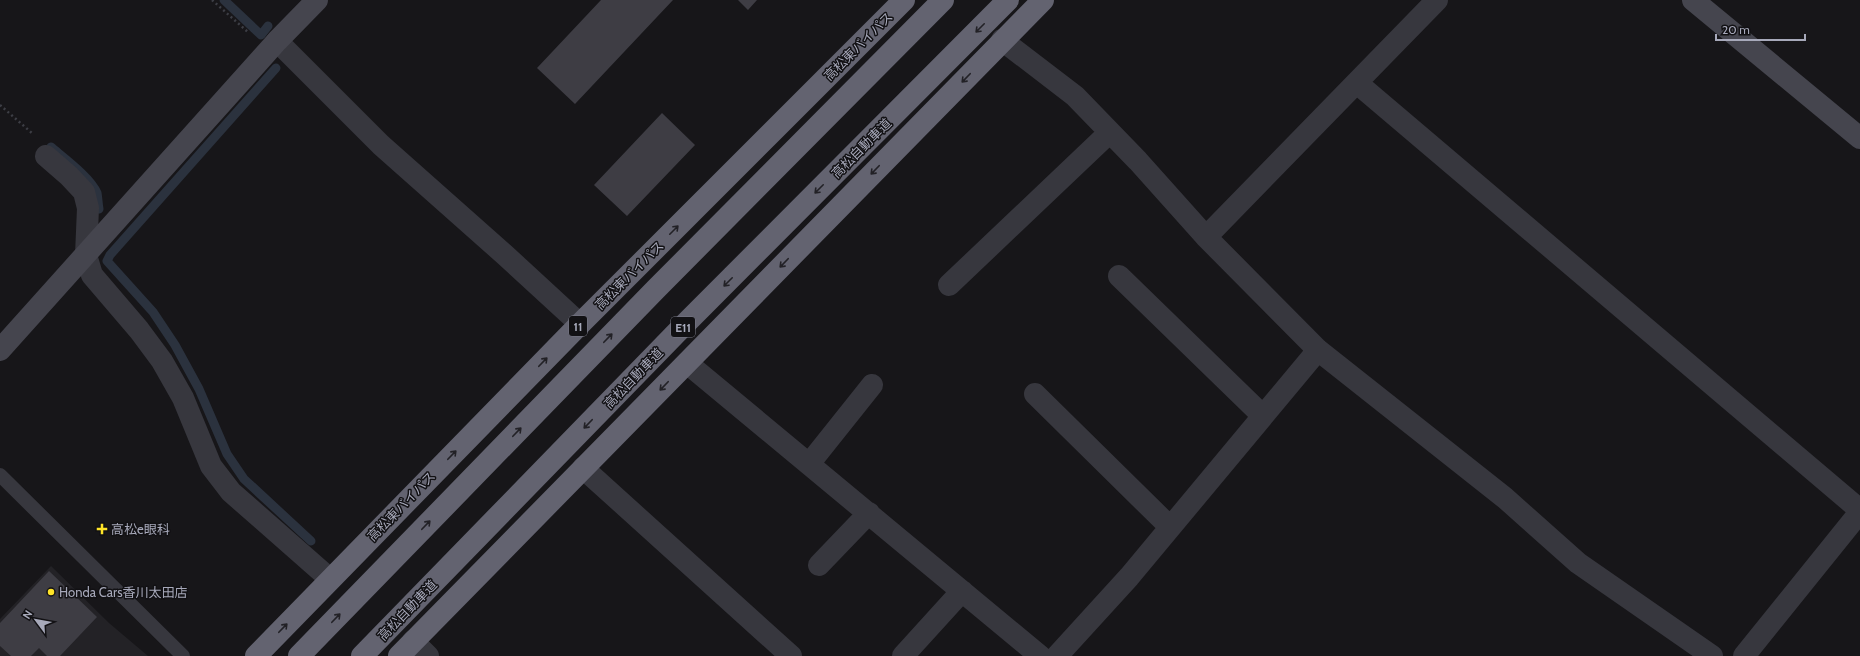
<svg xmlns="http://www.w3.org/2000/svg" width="1860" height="656" viewBox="0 0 1860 656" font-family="Cabin,'Noto Sans JP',sans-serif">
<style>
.built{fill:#232226}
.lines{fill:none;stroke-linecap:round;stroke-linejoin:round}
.stream{stroke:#2b323e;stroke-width:9}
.building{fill:#3e3d44}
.path{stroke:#3d3e45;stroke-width:2.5;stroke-dasharray:2 3;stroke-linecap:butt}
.lane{stroke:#37373e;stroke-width:14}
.street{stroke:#37373e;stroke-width:22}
.secondary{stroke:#45454e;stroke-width:22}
.highway{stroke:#636370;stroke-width:22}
.oneway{stroke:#222126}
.poi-dot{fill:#ffe428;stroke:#121114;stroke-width:1.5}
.labels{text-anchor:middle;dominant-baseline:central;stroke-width:3;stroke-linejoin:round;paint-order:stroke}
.shield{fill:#121114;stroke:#7a7b88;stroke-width:1}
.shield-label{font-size:12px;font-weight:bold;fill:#a7a9ba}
.street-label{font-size:13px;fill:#a7a9ba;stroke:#121114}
.poi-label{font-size:13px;fill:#a7a9ba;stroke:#121114;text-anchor:start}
</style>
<rect width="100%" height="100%" fill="#171619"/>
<path class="built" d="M51,566L109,623L148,656H0V619Z"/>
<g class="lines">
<path class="stream" d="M224,0L261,35L268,26
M276,68L110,255L107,261L153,312L175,345L199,389L227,454L244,479L311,541
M51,147C64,158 91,178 97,193C98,198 98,204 99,209"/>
</g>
<path class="building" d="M601,0H673L575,104L537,68Z
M738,0H757L748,10Z
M662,113L695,145L627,216L594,185Z
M49,571L97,617L60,656H47L39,648L31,656H11L0,646V623Z"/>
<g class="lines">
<path class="path" d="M212,0L249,33
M0,105L33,134"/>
<path class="lane" d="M0,475L183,656"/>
<path class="street" d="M1002,40L1075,96L1138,161L1206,237L1318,350L1505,498L1578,563L1712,656
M277,41L381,145L505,255L580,324
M1357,83L1860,510
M46,156L69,176L84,192L88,208L86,255L92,275L139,330L162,361L183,398L211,466L231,492L330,579
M1206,237L1437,0
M1119,276L1263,416
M949,285L1110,132
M687,363L1040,656
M1035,394L1170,527
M809,464L872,385
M583,468L791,656
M819,565L869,513
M413,641L428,656
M903,656L962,591
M1057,656L1129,577L1318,350
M1744,656L1860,512"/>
<path class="secondary" d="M1693,0L1860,138
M0,350L277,41L317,0"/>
<path class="highway" d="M256,656L580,324L904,0
M299,656L656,289L943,0
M362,656L687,322L1008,0
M399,656L1043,0"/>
</g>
<defs><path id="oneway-shaft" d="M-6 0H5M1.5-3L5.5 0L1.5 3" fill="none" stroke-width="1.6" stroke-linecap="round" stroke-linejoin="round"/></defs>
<g class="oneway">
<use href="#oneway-shaft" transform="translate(980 28) rotate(135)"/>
<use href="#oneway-shaft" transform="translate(966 78) rotate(134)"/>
<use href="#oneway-shaft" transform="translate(875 170) rotate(134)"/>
<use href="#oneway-shaft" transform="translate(819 189) rotate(135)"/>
<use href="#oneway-shaft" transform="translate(674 230) rotate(-45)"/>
<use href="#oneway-shaft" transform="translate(784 263) rotate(134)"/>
<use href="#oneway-shaft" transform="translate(728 282) rotate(135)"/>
<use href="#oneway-shaft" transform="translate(608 338) rotate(-46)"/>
<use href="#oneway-shaft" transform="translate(543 362) rotate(-46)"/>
<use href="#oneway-shaft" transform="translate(664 386) rotate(134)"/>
<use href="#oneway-shaft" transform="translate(588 424) rotate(134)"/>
<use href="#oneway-shaft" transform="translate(517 432) rotate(-46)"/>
<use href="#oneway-shaft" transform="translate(452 455) rotate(-46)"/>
<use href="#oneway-shaft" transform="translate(426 525) rotate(-46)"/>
<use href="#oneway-shaft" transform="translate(336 618) rotate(-46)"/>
<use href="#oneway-shaft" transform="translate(283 628) rotate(-46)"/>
</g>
<g class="poi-dot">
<path d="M100 523h4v4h4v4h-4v4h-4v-4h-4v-4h4z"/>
<circle cx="51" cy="592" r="4"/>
</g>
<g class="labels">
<g class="shield">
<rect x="569" y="316" width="18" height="20" rx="3"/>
<rect x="671" y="317" width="24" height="20" rx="3"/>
</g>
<g class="shield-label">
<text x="578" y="326">11</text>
<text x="683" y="327">E11</text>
</g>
<g class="street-label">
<text transform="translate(858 46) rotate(-45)">高松東バイパス</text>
<text transform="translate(861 148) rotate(-45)">高松自動車道</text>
<text transform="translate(629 275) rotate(-45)">高松東バイパス</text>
<text transform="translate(633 378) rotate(-46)">高松自動車道</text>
<text transform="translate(401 506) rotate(-46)">高松東バイパス</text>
<text transform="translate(407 610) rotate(-46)">高松自動車道</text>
</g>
<g class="poi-label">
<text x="111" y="529">高松e眼科</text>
<text x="59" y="592">Honda Cars香川太田店</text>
</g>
</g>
<g transform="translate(36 620) rotate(302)" stroke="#121114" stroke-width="3" paint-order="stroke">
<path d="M0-3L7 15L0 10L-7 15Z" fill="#a7a9ba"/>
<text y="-6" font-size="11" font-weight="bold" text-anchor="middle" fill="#a7a9ba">N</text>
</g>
<path d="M1716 34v6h89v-6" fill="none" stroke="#a7a9ba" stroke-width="2"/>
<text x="1722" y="34" font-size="12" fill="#a7a9ba" stroke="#121114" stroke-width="3" paint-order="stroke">20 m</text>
</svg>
